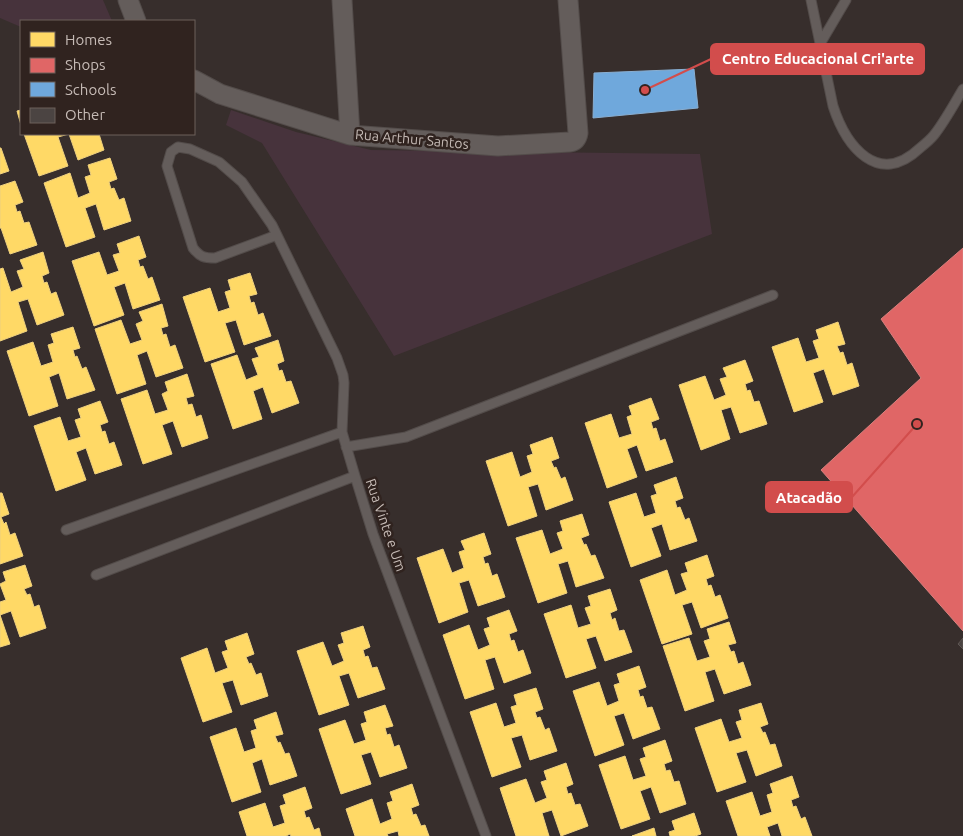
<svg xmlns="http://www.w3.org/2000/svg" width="963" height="836" viewBox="0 0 963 836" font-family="Ubuntu,sans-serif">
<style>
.green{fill:#47333c}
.homes{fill:#ffd966;stroke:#eed07e}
.shops{fill:#e06666;stroke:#d8807e}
.schools{fill:#6fa8dc;stroke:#89aed1}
.building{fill:#4b4442;stroke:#5e5653}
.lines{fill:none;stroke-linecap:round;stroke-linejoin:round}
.lane-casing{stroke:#534c4a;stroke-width:11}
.street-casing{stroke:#534c4a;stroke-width:21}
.lane{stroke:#645d5b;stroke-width:9}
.street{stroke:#645d5b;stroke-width:19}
.labels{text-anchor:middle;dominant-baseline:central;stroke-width:5;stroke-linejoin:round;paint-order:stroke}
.street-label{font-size:14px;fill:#c6bbb6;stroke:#30231f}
.leader{fill:none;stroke:#d24d4c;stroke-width:2}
.callout-dot{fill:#d24d4c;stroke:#30231f;stroke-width:2}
.callout{fill:#d24d4c;stroke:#d24d4c;stroke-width:2}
.callout-label{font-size:15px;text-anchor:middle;font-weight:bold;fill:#fff}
</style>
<rect width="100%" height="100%" fill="#372e2c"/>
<path class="green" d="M0,0H103L112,21H21V27L0,18Z
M231,110L296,132L371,150L700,154L712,234L394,356L262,143L226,125Z"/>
<path class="homes" d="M21,110V125L17,111Z
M24,134H69L58,137L68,166L39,176Z
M69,134H99L104,150L78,160Z
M0,148H1L9,171L0,174Z
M110,158L117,179L109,182L111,189L114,188L119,200L124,198L131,221L104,230L96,204L85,208L95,237L66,247L44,183L70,173L78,198L90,193L85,177L91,175L88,165Z
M15,181L23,202L15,205L17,212L20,211L24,223L29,222L37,245L10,254L1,228H0V186Z
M139,236L146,257L138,260L140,267L143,266L148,279L152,277L160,300L133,309L125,283L114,287L124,315L94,326L72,261L99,252L107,275L119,271L113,255L120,253L117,244Z
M43,252L49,273L42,276L44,283L47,282L51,294L56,292L64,315L37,325L28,299L18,302L27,331L0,341V269L3,268L11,292L23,287L17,271L24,269L20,260Z
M250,273L257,294L249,296L251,303L254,302L258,315L263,313L271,336L244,345L236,320L225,323L235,352L205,362L183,297L210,288L218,312L230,308L225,292L231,290L228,280Z
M162,304L168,326L161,328L163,335L166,334L170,347L175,345L183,368L156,377L147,351L137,355L146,384L117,394L95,329L121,320L130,344L142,340L136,324L143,321L139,312Z
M838,322L845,344L837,346L840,353L843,352L847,365L852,363L859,386L833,395L824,369L813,373L823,402L794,412L772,347L798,338L806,362L819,358L813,341L819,339L816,330Z
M73,327L80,348L73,350L75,357L77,356L82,369L86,367L95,390L67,399L59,373L49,377L58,406L29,416L7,351L33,342L41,366L53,362L48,345L54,343L51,334Z
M278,340L284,361L277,364L279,371L282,370L286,382L291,381L299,403L272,413L263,387L253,391L262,419L233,429L211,364L237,355L246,380L258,375L252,359L259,357L255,348Z
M745,360L753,381L745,384L747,391L750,390L754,402L759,401L767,424L740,433L731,407L721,410L730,439L701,450L679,385L705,376L714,400L726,395L720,379L727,377L723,368Z
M187,374L194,396L186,398L188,405L192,404L196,417L201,415L208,438L182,447L173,421L162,425L172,454L143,464L121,399L147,390L155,414L168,410L162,394L168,391L165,382Z
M651,398L659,419L651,422L653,429L656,428L660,441L665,439L673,462L646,471L637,445L627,449L637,477L607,488L585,423L611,414L619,438L632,434L627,417L632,415L629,406Z
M100,401L108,422L100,425L102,432L105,431L109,444L114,442L122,465L95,474L86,448L76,452L86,480L56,491L34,426L60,417L68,441L81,437L75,420L81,418L78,409Z
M552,437L559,458L551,461L554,468L556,467L561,479L565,477L573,500L546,510L538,484L528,487L537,516L508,526L486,461L512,452L520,477L532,472L527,456L533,454L530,445Z
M676,477L683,498L675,501L677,508L680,507L685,520L689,518L697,541L670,550L662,524L651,528L661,556L631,567L609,502L636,493L644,517L656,513L651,496L657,494L654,485Z
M0,493H2L9,514L1,517L4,524L6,522L10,535L15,533L23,556L0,564Z
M582,514L589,535L581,538L584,545L586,544L591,556L595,555L604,578L576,587L568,561L558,564L567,593L538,603L516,538L542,530L550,554L563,549L557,533L563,531L560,521Z
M484,533L491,554L483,557L485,564L488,563L492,576L497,574L505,597L478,606L469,580L459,583L468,612L439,623L417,558L443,549L452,573L464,568L459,552L465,550L461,541Z
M707,555L714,576L706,579L708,586L711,585L715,597L720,595L728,618L701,628L692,602L682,605L692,634L662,644L640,580L667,570L675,595L687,590L681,574L688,572L685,563Z
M25,565L32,586L24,589L27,595L30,594L34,607L39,605L46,628L20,637L11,611L0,615L10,644L0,647V602L6,600L0,584L6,581L3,572Z
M610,589L617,610L610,613L612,620L615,618L619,631L624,630L632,652L605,661L596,636L586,639L596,668L566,678L544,614L571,605L578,628L591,624L585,608L591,606L588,596Z
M509,610L517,631L509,634L511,641L514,640L518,652L523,650L531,673L504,683L495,657L485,660L494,689L465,699L443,635L469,625L478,650L490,645L484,629L490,627L487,618Z
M729,622L736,643L728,645L731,652L734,651L738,664L743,662L751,685L724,694L715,669L705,672L714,701L685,711L663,646L689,638L697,661L710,657L704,641L710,639L707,629Z
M363,626L370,647L363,650L365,657L368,656L372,668L377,667L385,689L358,698L349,673L339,676L349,705L319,715L297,651L323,642L332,666L344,661L338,645L344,643L341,633Z
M247,633L254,654L246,657L249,664L251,663L256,675L261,673L268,696L241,705L233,680L222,683L232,712L203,722L181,658L207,648L215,673L228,668L222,652L228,650L225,641Z
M639,666L646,687L638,690L640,697L643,696L647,708L652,707L660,729L633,739L624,713L614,716L624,745L595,756L573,691L599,682L607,706L619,701L614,685L620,683L617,674Z
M536,688L543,709L535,712L537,718L540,717L545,730L549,728L557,751L530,760L522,735L511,738L521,767L492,777L470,712L496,703L504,727L516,723L511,707L517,705L514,695Z
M761,703L768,724L760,727L763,733L765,732L770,745L775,744L782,766L756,776L747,750L736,753L746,782L717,792L695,728L721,719L729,742L742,738L736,722L742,720L739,710Z
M385,705L393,726L385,728L387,735L390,734L394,747L399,745L407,768L380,777L371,752L361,755L371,784L341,794L319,729L345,720L354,744L366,740L361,724L367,722L364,712Z
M276,712L283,734L275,736L278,743L280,742L285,754L289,753L297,776L270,785L262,759L252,763L261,792L232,802L210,737L236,728L244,752L256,748L251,731L257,729L254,720Z
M665,740L672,761L664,764L666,771L670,770L674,782L679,781L686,804L660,813L651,787L640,791L650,819L621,829L599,765L625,756L633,780L646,776L640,759L646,757L643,748Z
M566,763L573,784L566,787L568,794L571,793L575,805L580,804L588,826L561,836L552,810L542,813L549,836H516L500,788L526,779L535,803L547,798L541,782L547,780L544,771Z
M792,776L799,797L791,800L793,807L796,806L801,819L805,817L812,836H782L778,823L767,827L770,836H738L726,801L752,792L760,816L772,812L767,795L773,793L770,784Z
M412,784L419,805L411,808L413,815L416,814L421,826L425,825L429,836H399L398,831L387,834L388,836H355L346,809L372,799L380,824L392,819L387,803L393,801L390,792Z
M305,787L312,808L304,811L306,818L309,817L314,830L319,828L321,836H291L290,834L286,836H247L239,812L265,803L273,827L285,823L280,806L286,804L283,795Z
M694,813L701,834L695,836H670L669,832L675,830L672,821Z
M654,828L656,836H632Z"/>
<path class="shops" d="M963,248V631L821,470L921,378L881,319Z"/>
<path class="schools" d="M694,69L698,108L593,118L594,73Z"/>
<path class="building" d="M963,638V649L958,644Z"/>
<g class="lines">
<defs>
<path id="lane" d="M811,0L833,106C846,146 878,188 920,148C925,144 930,140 934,135C945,121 954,104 963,89
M820,44L846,0
M277,235L215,258C204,258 200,257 193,248L167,166L171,152L178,147L190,149L219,162L242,182L272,225L337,358L343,375L344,383L342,432L355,476L373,534L486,836
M346,447L406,437L773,295
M66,530L342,432
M96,575L355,476"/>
<path id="street" d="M128,0L136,21
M342,0L350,135
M194,80L220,94L350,135L498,146L570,142C575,141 577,139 578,133L568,0"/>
</defs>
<use href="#lane" class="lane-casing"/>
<use href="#street" class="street-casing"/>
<use href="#lane" class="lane"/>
<use href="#street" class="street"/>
</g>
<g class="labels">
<g class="street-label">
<text transform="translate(412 139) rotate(5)">Rua Arthur Santos</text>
<text transform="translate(386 525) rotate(71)">Rua Vinte e Um</text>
</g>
</g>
<path class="leader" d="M645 90L711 59M917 424L852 497"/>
<g class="callout-dot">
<circle cx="645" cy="90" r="5"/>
<circle cx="917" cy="424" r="5"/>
</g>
<g class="callout">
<rect x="711" y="44" width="213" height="30" rx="5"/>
<rect x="766" y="482" width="86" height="30" rx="5"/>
</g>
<g class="callout-label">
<text x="818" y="64">Centro Educacional Cri'arte</text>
<text x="809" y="503">Atacadão</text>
</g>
<rect x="20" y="20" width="175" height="115" fill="#30231f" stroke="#6c605b"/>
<rect x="30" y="32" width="25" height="15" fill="#ffd966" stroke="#6c605b"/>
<text x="65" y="45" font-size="15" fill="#c6bbb6">Homes</text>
<rect x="30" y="58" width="25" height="15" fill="#e06666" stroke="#6c605b"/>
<text x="65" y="70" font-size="15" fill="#c6bbb6">Shops</text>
<rect x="30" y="82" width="25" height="15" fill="#6fa8dc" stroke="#6c605b"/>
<text x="65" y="95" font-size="15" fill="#c6bbb6">Schools</text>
<rect x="30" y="108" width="25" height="15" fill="#4b4442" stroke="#6c605b"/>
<text x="65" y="120" font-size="15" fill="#c6bbb6">Other</text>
</svg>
